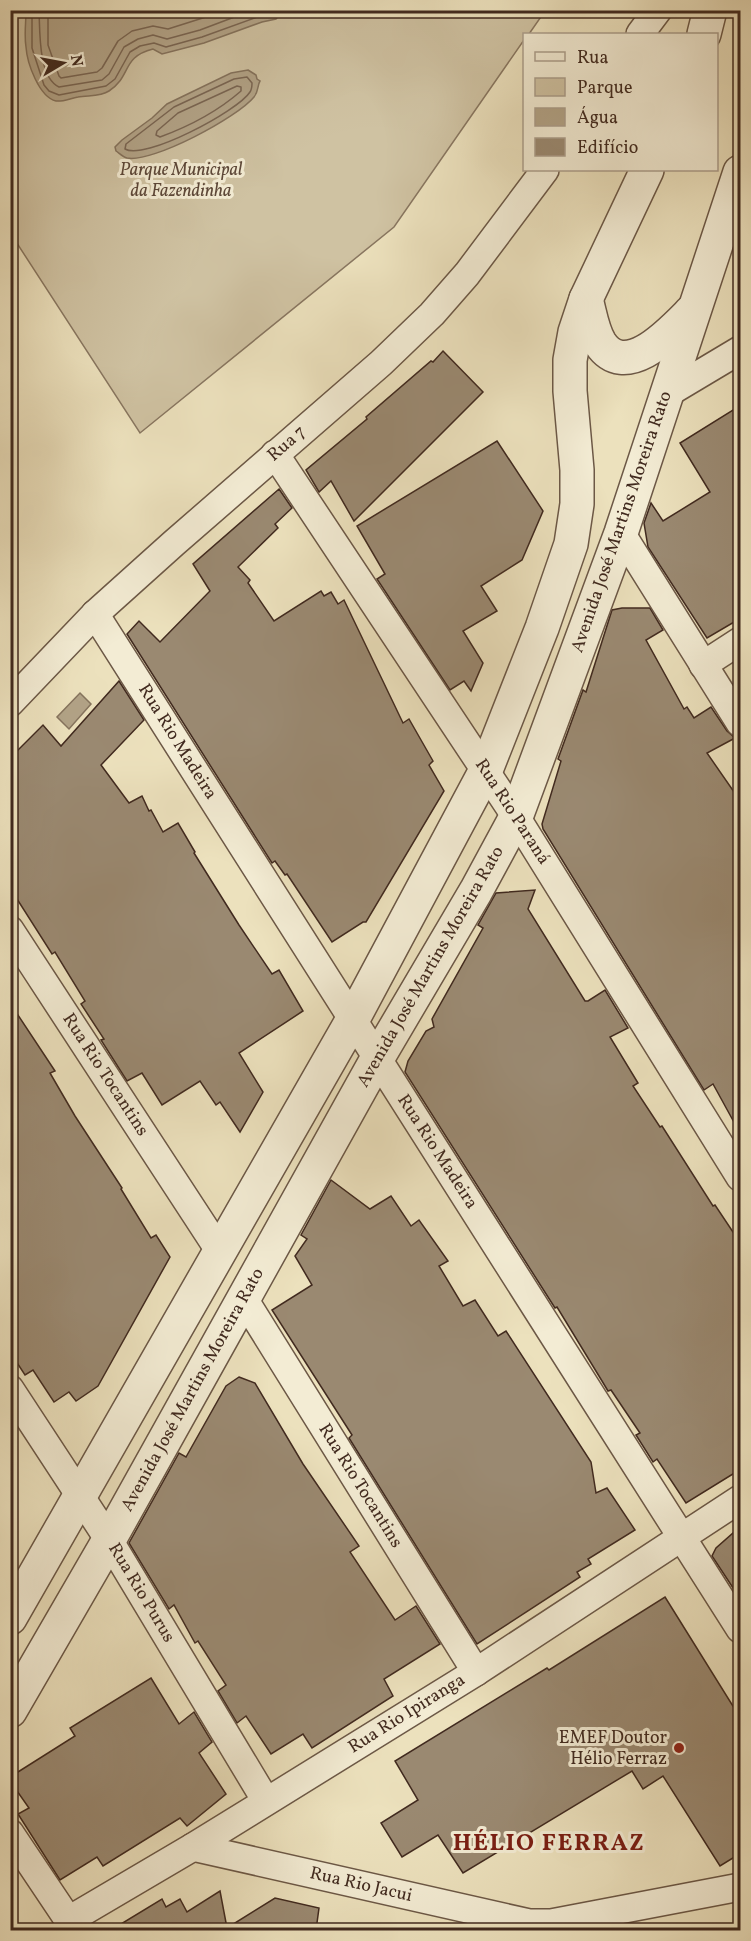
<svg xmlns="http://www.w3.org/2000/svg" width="751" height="1941" font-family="Vollkorn,serif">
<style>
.green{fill:#cfc2a2;stroke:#887660;stroke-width:1.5}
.water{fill:#b2a387;stroke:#85735d;stroke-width:1.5}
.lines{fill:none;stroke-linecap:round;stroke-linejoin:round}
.shore{stroke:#7a6653;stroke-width:1.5}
.building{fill:#9a8971;stroke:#412a1f;stroke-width:1.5}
.minor-casing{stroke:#6c5846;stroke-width:30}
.tertiary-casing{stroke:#6c5846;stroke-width:36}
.minor{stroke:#f3ecd4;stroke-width:27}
.tertiary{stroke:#f3ecd4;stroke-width:33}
.poi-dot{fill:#8f2418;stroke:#f3ecd4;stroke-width:2}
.labels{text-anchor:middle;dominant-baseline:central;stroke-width:6;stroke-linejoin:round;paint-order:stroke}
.park-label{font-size:18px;font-style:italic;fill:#5d4839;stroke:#f3ecd4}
.street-label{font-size:18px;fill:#412a1f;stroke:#f3ecd4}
.poi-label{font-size:18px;fill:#412a1f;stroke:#f3ecd4;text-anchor:end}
.district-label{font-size:24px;font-weight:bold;letter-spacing:1.5px;fill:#7a1f14;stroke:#f3ecd4}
</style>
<rect width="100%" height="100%" fill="#ece1bd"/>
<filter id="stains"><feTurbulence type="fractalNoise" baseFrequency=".00333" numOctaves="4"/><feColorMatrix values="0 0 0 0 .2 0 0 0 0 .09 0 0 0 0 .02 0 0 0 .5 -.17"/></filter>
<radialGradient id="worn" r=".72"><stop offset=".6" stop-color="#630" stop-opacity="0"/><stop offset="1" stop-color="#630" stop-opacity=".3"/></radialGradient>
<!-- green -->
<polygon class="green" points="11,11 545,11 529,34 524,34 524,40 394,227 140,433 11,234"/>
<!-- water -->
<g class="water">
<path d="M 26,11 L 26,10 L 283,11 L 276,19 L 262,22 L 204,43 L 162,54 L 153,49 C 121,57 132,76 109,91 C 100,97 88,95 78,97 C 71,98 63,102 56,101 C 39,97 27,63 26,47 C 24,35 26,23 26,11 Z"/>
<path d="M 248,70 L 256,75 L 257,79 L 260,81 C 257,86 259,91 254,97 C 238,117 153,163 127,158 C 123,157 119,153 116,151 L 115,147 L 122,140 L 152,118 L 167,104 L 231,73 Z"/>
<polygon points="80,693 91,704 69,729 57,717"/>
</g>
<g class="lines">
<!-- shore -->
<g class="shore">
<polyline points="32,10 32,48 44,85 49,91 59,95 106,86 115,79 130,52 140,46 154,43 166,47 202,37 260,16 271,15 275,10"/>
<path d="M 39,10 C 40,31 38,77 59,87 L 102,80 L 109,74 L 124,47 L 138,39 L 153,35 L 167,39 L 200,30 L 253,10"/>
<polyline points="48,10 48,45 59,76 61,78 97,72 102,68 118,41 132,31 153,26 168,29 228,10"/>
<path d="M 247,77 L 252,83 C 252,87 252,89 250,92 C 238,111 144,161 125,149 L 126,144 L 174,107 L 234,79 Z"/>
<path d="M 237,86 L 241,87 L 241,91 C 217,112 190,126 160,137 L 156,135 L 157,131 L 178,113 Z"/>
</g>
</g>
<!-- building -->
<g class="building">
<polygon points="443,351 483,392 354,521 331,481 319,492 306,470 367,419 366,417 431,361 433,362"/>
<polygon points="741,405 741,618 707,638 648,547 644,523 651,503 663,521 710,492 680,443"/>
<polygon points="497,441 543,511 522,560 481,586 497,611 463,631 483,663 471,691 464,681 450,690 377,579 385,574 357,526"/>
<polygon points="279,489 292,508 275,524 278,528 238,567 250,580 248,583 274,621 321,591 324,596 331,592 338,604 344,600 403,723 409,719 433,761 429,765 444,791 366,922 363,922 332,942 287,874 285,875 275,861 272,863 127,634 139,621 160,642 210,591 193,564"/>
<polygon points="622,608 650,608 663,630 646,640 684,709 687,707 694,718 711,707 727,731 735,738 707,753 741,802 741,1135 713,1084 704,1090 543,829 542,824 561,761 558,759 583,690 586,692 612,610"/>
<polygon points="119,681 144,720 101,765 129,803 142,796 149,811 151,810 163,832 178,823 195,852 194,853 239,925 272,974 279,970 303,1011 239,1053 263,1092 240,1132 220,1102 216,1105 200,1081 162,1105 142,1073 127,1081 101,1040 104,1039 81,1004 85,1001 55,952 52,954 10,888 10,758 43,725 61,746"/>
<polygon points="535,890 528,909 585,1001 588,1001 605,990 628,1028 610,1037 638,1083 633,1086 660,1127 662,1126 713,1206 715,1205 741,1244 741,1469 686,1503 657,1459 653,1462 636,1435 640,1433 611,1390 608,1391 602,1381 557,1307 555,1308 405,1072 408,1061 426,1031 434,1027 432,1019 483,928 478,925 496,893"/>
<polygon points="10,1003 55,1071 50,1073 75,1116 122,1188 121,1189 151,1238 156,1235 170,1257 98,1386 76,1401 69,1392 54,1402 33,1370 25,1375 10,1352"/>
<polygon points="331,1180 370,1209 391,1196 411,1226 419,1220 448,1261 439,1266 463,1306 475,1300 498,1336 506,1331 591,1462 596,1493 607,1488 635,1530 588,1559 591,1564 577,1572 580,1577 477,1644 349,1438 352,1435 272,1310 312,1285 295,1256 307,1239 301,1235"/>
<polygon points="239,1377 255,1383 303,1464 359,1546 350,1552 395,1620 416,1606 440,1644 384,1679 393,1696 312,1748 303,1734 271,1754 246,1716 237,1723 218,1691 226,1685 198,1641 195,1643 174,1605 169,1609 129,1543 179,1453 186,1457 226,1386"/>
<polygon points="741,1526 741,1600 712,1556 716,1548"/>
<polygon points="665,1597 741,1719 741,1853 720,1866 663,1776 643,1789 632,1771 463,1873 438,1835 402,1857 381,1823 418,1800 395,1761 547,1668 549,1670"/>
<polygon points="151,1678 179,1724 194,1712 212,1742 199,1753 226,1794 187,1826 180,1818 103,1866 97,1857 60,1880 18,1814 29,1808 10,1781 10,1777 75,1736 70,1728"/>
<polygon points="220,1891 227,1928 275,1898 319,1908 316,1930 111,1930 162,1899 166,1907 180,1899 187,1912"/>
</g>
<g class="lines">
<defs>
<g id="minor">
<polyline points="640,34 658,10"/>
<polyline points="668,393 740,350"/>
<polyline points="275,454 516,817 740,1177"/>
<polyline points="621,533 740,723"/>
<polyline points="95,614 740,1629"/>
<polyline points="703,665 740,641"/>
<polyline points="10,703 95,614 174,543 381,363 432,314 467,274 545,170"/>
<polyline points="10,930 219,1250"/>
<polyline points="244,1299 476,1672"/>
<polyline points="10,1389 109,1540 266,1801"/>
<polyline points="10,1833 75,1930"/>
<polyline points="193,1847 529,1923 551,1923 740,1887"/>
<polyline points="69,1920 193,1847 476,1672 740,1499"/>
</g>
<g id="tertiary">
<polyline points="704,34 710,10"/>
<path d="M 586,299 C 590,313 592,330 600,343 C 626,383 673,330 692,311"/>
<polyline points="10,1618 353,1019 486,770 542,628 571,544 577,504 577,470 570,391 570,360 575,332 586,299 647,170"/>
<polyline points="10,1711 109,1540 377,1059 476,891 516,817 621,533 740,172"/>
</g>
</defs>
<!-- minor casing -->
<use href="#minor" class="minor-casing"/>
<!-- tertiary casing -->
<use href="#tertiary" class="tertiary-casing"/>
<!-- minor -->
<use href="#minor" class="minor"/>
<!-- tertiary -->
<use href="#tertiary" class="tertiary"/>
</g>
<!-- markers -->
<circle class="poi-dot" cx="679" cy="1748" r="6"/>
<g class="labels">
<!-- park labels -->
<g class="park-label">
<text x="181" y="170">Parque Municipal<tspan x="181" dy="21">da Fazendinha</tspan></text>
</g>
<!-- street labels -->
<g class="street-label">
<text transform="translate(287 444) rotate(-41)">Rua 7</text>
<text transform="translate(622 522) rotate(-71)">Avenida José Martins Moreira Rato</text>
<text transform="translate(177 742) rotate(58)">Rua Rio Madeira</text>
<text transform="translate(512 812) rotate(57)">Rua Rio Paraná</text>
<text transform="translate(431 967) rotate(-60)">Avenida José Martins Moreira Rato</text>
<text transform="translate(105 1075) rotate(57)">Rua Rio Tocantins</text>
<text transform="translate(437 1152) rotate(57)">Rua Rio Madeira</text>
<text transform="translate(193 1390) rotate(-61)">Avenida José Martins Moreira Rato</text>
<text transform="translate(360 1486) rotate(58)">Rua Rio Tocantins</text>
<text transform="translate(141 1593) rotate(59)">Rua Rio Purus</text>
<text transform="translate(407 1714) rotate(-32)">Rua Rio Ipiranga</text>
<text transform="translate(361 1885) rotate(13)">Rua Rio Jacui</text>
</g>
<!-- poi labels -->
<g class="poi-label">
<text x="667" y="1738">EMEF Doutor<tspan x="667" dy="21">Hélio Ferraz</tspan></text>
</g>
<!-- district labels -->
<g class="district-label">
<text x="549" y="1844">HÉLIO FERRAZ</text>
</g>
</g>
<!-- margin -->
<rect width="751" height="1941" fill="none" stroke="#ece1bd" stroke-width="36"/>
<rect x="12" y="12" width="727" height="1917" fill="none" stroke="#412a1f" stroke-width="3"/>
<rect x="18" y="18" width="715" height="1905" fill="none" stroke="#412a1f" stroke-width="1.5"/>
<!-- legend -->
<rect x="523" y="33" width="195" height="138" fill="#f3ecd4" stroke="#ac9e8c" stroke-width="1.5"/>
<rect x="535" y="52" width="30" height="9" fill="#f3ecd4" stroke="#ac9e8c" stroke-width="1.5"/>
<text x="577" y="63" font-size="18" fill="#412a1f">Rua</text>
<rect x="535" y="78" width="30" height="18" fill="#cfc2a2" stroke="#ac9e8c" stroke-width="1.5"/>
<text x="577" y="93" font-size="18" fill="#412a1f">Parque</text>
<rect x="535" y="108" width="30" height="18" fill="#b2a387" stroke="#ac9e8c" stroke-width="1.5"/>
<text x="577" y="123" font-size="18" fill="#412a1f">Água</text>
<rect x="535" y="138" width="30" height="18" fill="#9a8971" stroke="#ac9e8c" stroke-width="1.5"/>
<text x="577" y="153" font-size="18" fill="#412a1f">Edifício</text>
<!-- north arrow -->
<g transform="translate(63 63) rotate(80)" stroke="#f3ecd4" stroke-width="4.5" paint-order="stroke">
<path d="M0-4.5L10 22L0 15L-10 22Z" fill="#412a1f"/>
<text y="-9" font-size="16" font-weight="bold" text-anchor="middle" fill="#412a1f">N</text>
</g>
<rect width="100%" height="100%" filter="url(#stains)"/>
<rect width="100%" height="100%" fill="url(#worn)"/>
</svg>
